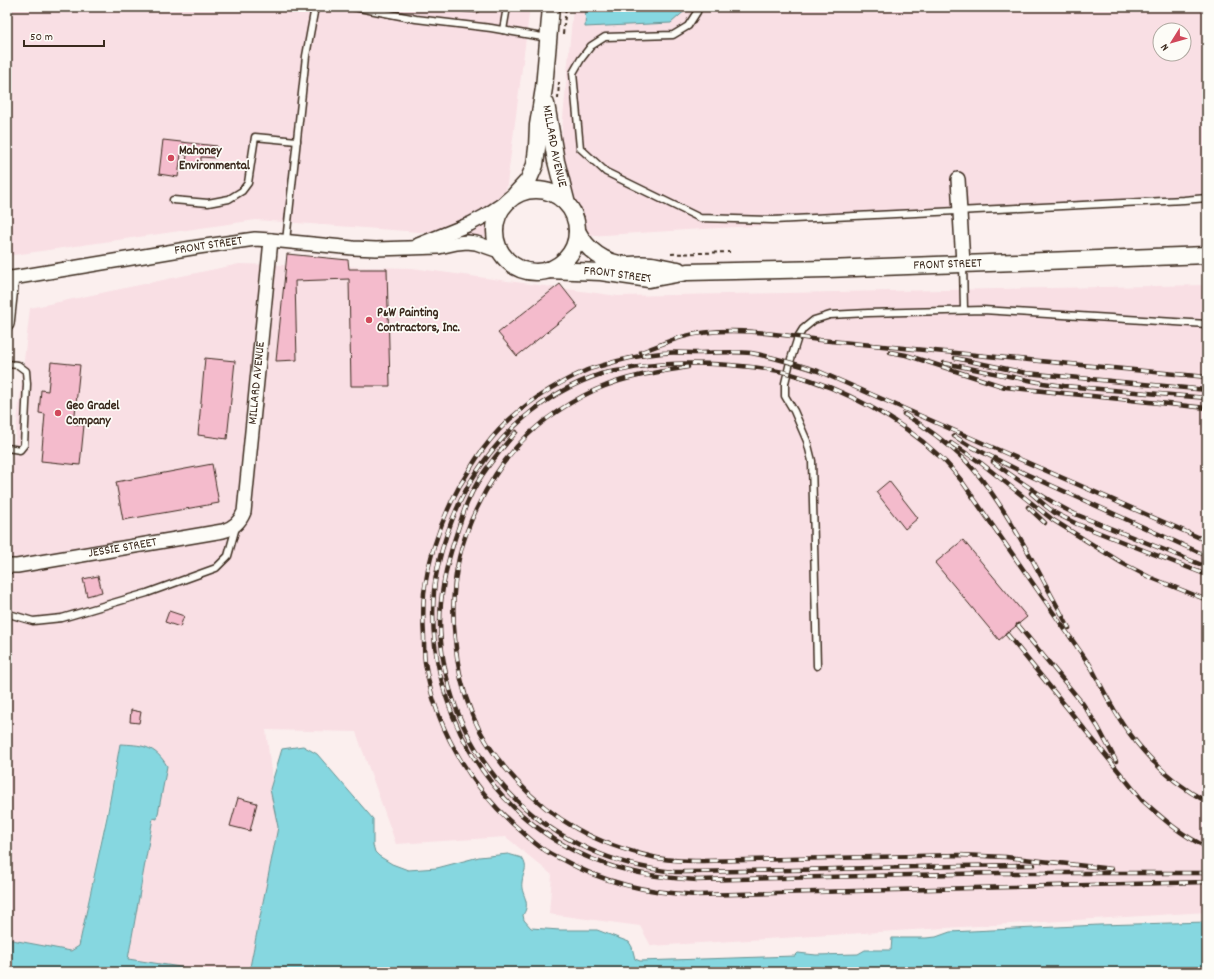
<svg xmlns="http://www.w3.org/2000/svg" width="1214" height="979" font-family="Dekko,sans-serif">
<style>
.built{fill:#f9dfe4;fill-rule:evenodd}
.water{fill:#86d7e0;stroke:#689292}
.building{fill:#f4bbcc;stroke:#3b2a1e}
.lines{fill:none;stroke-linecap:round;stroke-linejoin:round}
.service-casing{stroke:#3b2a1e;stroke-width:9}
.minor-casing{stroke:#3b2a1e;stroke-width:16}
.tertiary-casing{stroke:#3b2a1e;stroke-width:19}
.path{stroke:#3b2a1e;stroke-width:2;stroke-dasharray:4 3;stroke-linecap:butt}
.service{stroke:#fdfcf7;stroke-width:6}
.minor{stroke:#fdfcf7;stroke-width:13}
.tertiary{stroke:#fdfcf7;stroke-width:16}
.rail-casing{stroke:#3b2a1e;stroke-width:4.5}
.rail{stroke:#fdfcf7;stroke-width:3;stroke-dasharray:9;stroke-linecap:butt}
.poi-dot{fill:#d1495b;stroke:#fdfcf7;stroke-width:1.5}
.labels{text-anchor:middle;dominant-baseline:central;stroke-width:3.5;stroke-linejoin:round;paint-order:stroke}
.street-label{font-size:13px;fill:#3b2a1e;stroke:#fdfcf7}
.poi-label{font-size:13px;font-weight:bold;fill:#3b2a1e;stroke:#fdfcf7;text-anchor:start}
</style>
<rect width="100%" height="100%" fill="#fbefee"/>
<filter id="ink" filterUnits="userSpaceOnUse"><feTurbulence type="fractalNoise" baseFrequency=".025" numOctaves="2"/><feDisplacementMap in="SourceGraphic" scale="8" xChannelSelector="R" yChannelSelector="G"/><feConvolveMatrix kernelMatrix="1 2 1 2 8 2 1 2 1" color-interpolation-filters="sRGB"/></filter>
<g filter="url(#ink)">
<!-- built -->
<g class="built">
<polygon points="7,7 530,7 500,238 256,220 7,256"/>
<path d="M 573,7 L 1207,7 L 1207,198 L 572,237 L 557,185 ZM 1160,30 L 1184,30 L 1184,54 L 1160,54 Z"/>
<polygon points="239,264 412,268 618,296 1207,285 1207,912 651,946 640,926 549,914 552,875 506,837 396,844 356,732 266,730 278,827 249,972 213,972 128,959 153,818 157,819 120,744 79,946 72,951 7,939 7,510 30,308"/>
</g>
<!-- water -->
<g class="water">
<polygon points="586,7 688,7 688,8 671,23 585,27"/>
<path d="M 120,744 C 141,745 155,745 167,766 L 157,819 L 153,818 L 128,959 L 213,972 L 7,972 L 7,939 L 71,951 L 79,946 L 107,817 Z"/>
<path d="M 303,746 L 317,754 L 373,819 L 373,845 L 375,852 L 379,856 L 392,864 L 408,870 L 437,868 L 479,857 L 508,854 L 522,858 C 529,869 523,871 522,882 C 520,895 532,901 523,915 L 524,920 L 531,928 L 560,930 L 597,930 L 629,942 L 632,947 L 635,959 L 640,961 L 795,956 L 798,953 L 816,955 L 858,954 L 865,950 L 891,950 L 892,938 L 926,938 L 936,937 L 950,932 L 1099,925 L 1207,922 L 1207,972 L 249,972 L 278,827 L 270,789 L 282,749 Z"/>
</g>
<!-- building -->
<g class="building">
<polygon points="457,7 478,7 478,13 456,11"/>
<polygon points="163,140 217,146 216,158 201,157 201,164 186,162 187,155 181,154 178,177 159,174"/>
<polygon points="287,254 348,260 349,269 387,269 390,386 351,386 349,279 295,281 297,360 276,361"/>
<polygon points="560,284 578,307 517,356 498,333"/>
<polygon points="205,358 235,361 227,439 198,435"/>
<polygon points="51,362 80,365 74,424 84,425 80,465 41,461 45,414 39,413 41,390 48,391"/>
<polygon points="212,464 219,503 123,520 116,482"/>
<polygon points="889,481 918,518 905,529 876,492"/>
<polygon points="963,540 1027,617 999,640 935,563"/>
<polygon points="98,576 102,592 87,596 83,579"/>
<polygon points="169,611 184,616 180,627 165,622"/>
<polygon points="131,710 141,712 139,723 130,722"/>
<polygon points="238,798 257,803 250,831 230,826"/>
</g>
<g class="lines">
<defs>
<g id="service">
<polyline points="354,7 416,19 491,28 548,38"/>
<polyline points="698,7 697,12 688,26 673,35 605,37 591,46 581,59 573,73 580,148 606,172 700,218 773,220 1184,200 1207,198"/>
<polyline points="503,30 507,7"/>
<polyline points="173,200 208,203 229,199 242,191 248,183 255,137 297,141"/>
<polyline points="286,241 306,56 315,7"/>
<polyline points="963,264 964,310"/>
<polyline points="7,364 18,365 26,371 27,384 24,445 20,450 7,448"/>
<polyline points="7,612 9,614 33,621 62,618 147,593 216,568 228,556 236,527"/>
<polyline points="817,666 812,461 807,441 794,411 785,396 785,383 790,362 798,337 803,329 814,320 830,315 868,313 983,310 1207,324"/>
</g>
<g id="minor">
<polyline points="958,179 963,263"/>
<polyline points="418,245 470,224 485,216 506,202"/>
<path id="s1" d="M 7,277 L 12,278 L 198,247 L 255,239 L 271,240 L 353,248 L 376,249 L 439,247 L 457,243 L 467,242 L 476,243 L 499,251"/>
<polyline points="7,324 12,278"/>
<path id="s2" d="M 7,566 L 17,566 L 223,531 C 234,528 240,522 244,512 L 271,240"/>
</g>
<g id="tertiary">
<path id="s3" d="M 546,104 L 556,161 L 567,204"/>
<circle cx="536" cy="231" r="41"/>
<polyline points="516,194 528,181 535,165 537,148 538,125 544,88 551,7"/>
<path d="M 577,231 C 587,250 604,263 626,265 C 634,265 642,264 651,265 C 660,266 669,269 678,270"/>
<path id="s4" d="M 547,270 L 601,272 L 649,279 L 687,272 L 827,269 L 1207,255"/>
</g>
</defs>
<!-- service casing -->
<use href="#service" class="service-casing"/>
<!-- minor casing -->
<use href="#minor" class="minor-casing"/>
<!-- tertiary casing -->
<use href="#tertiary" class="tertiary-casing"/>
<!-- path -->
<g class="path">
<polyline points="563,34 566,7"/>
<polyline points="558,99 559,82"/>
<polyline points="580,207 585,220"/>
<polyline points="671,254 730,252"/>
</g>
<!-- service -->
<use href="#service" class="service"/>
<!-- minor -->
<use href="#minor" class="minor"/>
<!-- tertiary -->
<use href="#tertiary" class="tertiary"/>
<defs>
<g id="rail">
<path d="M 641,352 C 655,347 668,341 682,337 C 727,325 775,334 820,340 L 1207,377"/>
<polyline points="890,352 906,355 1005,387 1207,408"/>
<polyline points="955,358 1026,373 1207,390"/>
<polyline points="944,363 1043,383 1064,386 1207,398"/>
<path d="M 688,367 C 660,372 632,375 605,386 C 591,391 570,403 558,411 C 522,434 495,470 477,508 C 457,548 450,594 455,639 C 457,664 462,690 472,714 C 491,760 534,805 577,829 C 600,842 627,851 653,857 C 669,861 686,861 703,861 L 959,855 L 1006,857 L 1112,869"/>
<path d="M 904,414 C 926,427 947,443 965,460 C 990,486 1009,519 1027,550 C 1041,576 1055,602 1069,628"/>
<path d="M 516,432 C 498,453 479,475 468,501 C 464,509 462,518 459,526 C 446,564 437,602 441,642 C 453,767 550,860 675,872 C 794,871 914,866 1034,865"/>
<polyline points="954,436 970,446 1024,473 1207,556"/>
<polyline points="951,443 981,463 1053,520 1122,563 1149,577 1207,600"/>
<path d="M 993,462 C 1019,481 1046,500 1075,514 L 1207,567"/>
<polyline points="1031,493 1047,507 1055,513 1077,524 1207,575"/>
<polyline points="1028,507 1045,523"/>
<path d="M 1207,541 L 818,371 C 796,364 774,357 751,353 C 733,351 714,353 697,353 C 685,353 673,352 662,353 C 642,355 623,359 604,365 C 598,367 591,368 585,371 C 547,388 509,414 484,448 C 475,459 468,473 460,485 C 442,518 429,555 424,593 C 423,607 423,622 424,637 C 424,645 424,654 425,662 C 434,724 467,782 513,824 C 523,832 532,842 543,849 C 550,854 557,857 565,861 C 606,884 651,893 697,895 L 1207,882"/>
<polyline points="1018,625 1083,704 1098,727 1116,761"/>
<path d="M 1007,634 L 1142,800 C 1162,818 1182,836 1207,847"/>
<path d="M 1089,663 C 1102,687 1113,712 1130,734 C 1150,761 1177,786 1207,802"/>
<path d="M 1091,667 L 961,480 C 954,472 947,462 938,455 C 900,419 842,388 791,374 C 771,368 750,367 730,365 C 694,363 658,362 623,370 C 615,371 608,372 601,374 C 544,393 499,433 469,484 C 452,515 437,556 434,591 C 425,704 486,815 592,859 C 626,873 660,878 697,880 L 999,873 L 1207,873"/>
</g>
</defs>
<!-- rail casing -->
<use href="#rail" class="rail-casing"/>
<!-- rail -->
<use href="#rail" class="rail"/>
</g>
</g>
<!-- markers -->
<g class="poi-dot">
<circle cx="171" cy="158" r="4"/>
<circle cx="369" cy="320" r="4"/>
<circle cx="58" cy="413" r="4"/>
</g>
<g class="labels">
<!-- street labels -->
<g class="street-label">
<text stroke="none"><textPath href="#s3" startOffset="43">MILLARD AVENUE</textPath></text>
<text stroke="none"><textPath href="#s1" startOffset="204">FRONT STREET</textPath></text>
<text stroke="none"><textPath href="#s4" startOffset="402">FRONT STREET</textPath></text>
<text stroke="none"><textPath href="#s4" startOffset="71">FRONT STREET</textPath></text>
<text stroke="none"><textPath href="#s2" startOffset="378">MILLARD AVENUE</textPath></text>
<text stroke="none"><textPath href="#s2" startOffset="117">JESSIE STREET</textPath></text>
</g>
<!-- poi labels -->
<g class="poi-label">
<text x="179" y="151">Mahoney<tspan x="179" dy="15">Environmental</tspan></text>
<text x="377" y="313">P&amp;W Painting<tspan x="377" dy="15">Contractors, Inc.</tspan></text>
<text x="66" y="406">Geo Gradel<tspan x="66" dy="15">Company</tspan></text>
</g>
</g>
<!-- margin -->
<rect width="1214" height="979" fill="none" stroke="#fdfcf7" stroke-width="24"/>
<rect x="12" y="12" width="1190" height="955" fill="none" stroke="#3b2a1e" stroke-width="1.5" filter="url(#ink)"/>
<!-- north arrow -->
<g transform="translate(1172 42) rotate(233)"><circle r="19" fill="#fdfcf7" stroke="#afa8a0"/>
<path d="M0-3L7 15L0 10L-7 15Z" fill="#d1495b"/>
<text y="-6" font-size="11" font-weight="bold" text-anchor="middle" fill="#3b2a1e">N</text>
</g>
<!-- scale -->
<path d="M24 40v6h80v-6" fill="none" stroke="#3b2a1e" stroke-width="2"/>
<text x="30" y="40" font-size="12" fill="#3b2a1e" stroke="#fdfcf7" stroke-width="3" paint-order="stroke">50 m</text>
</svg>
